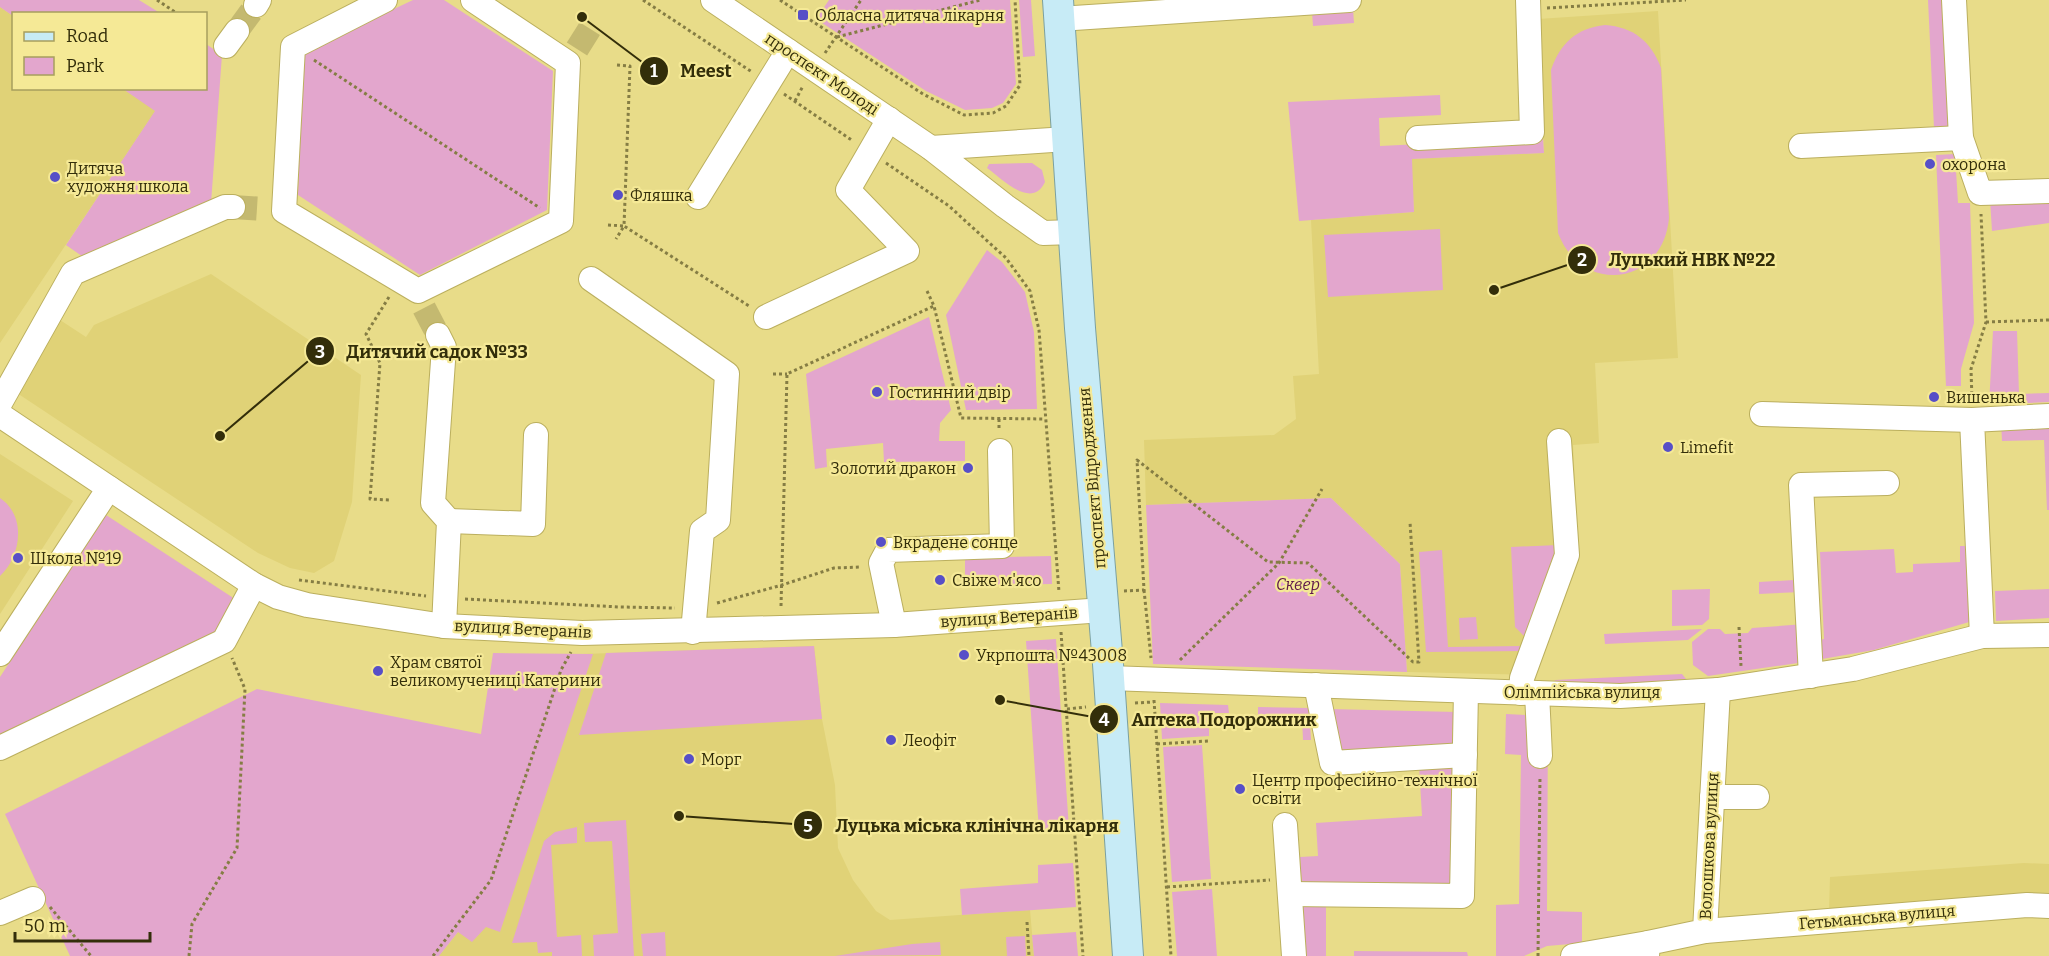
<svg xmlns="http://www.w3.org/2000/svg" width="2049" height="956" font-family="Bitter,serif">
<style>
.built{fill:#e0d277}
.green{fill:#e3a6cd}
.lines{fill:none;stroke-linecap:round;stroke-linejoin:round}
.minor-tunnel{stroke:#c4b970;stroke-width:24;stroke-dasharray:24 12;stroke-linecap:butt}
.minor-casing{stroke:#bbaf5e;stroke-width:26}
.major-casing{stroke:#7ba0a0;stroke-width:32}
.path{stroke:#857d44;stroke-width:3;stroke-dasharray:3 3;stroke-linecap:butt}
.minor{stroke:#fff;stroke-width:24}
.major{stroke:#c7ebf6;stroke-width:30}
.poi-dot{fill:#574fc7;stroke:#f5e996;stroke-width:2}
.labels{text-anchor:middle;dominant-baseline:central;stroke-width:4.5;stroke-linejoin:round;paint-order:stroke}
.poi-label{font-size:16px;fill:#332e0a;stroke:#f5e996;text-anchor:start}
.street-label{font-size:16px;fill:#332e0a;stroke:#f5e996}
.park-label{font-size:16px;font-style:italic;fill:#5e174b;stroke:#f5e996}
.leader{fill:none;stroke:#332e0a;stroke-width:2}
.callout-dot{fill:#332e0a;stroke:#f5e996;stroke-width:2}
.mark-label{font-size:18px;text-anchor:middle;font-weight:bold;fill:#fff}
.callout-label{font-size:18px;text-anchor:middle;font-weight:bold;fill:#332e0a;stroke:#f5e996;stroke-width:4.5;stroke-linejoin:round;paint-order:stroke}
</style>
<rect width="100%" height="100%" fill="#e8dc89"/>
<!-- built -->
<g class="built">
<polygon points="0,7 13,16 14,88 123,89 156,110 0,343"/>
<polygon points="1658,11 1678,358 1595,363 1599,443 1573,445 1579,560 1536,675 1407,672 1400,564 1331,498 1146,505 1144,440 1274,435 1296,419 1293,376 1319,374 1311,220 1414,212 1411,159 1544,153 1538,19"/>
<polygon points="211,274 361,375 352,502 334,561 314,573 290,568 258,553 17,393 60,320 86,337 94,325"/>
<polygon points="0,454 73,501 0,614"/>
<polygon points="814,646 822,719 835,785 838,848 853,880 876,911 890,920 1030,910 1034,956 439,956 458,932 583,654"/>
<polygon points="2024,863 2049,864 2049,895 1829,912 1830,877"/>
</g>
<!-- green -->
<g class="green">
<polygon points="0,0 139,0 160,13 14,14 13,16 0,7"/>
<polygon points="413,0 444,0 553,71 547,210 420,275 298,195 303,52"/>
<polygon points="829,0 1010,0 1016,84 1003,103 992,108 965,110 953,104 926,91 816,19"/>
<polygon points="1019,0 1031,0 1035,56 1023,57"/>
<polygon points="1928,0 1942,0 1950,127 1934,128"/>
<polygon points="1353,9 1354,23 1313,26 1312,12"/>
<path d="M 1605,25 C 1633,27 1651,41 1661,68 L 1669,218 C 1663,286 1582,296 1558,233 L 1551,70 C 1560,43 1577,28 1605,25 Z"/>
<polygon points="206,44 222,55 211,203 89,261 66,245 155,111 123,89 206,88"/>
<polygon points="1440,95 1441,115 1379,118 1380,146 1543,138 1544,153 1412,159 1414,212 1299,221 1288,102"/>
<polygon points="1955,154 1958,203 1970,203 1974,323 1961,369 1961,386 1946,386 1936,155"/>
<path d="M 1032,163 L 1042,170 L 1045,182 C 1032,210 1002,179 987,168 L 989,164 Z"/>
<polygon points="2049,198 2049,223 1992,231 1990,199"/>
<polygon points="1440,229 1443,290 1328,297 1324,235"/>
<polygon points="987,250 1002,262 1025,292 1034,332 1037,409 966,410 946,315"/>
<polygon points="929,317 951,410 940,423 939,441 965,441 965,461 884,462 883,443 826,449 827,467 815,469 806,374"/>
<polygon points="1993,331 2017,331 2019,394 2049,393 2049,402 1989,405"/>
<polygon points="2049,420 2049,510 2047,510 2044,440 2002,441 2001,422"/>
<path d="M 0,498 C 27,516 21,557 0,576 Z"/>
<polygon points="1331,498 1400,564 1407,672 1153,664 1146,505"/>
<polygon points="106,515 238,601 219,636 0,741 0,677"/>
<polygon points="1558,545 1527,639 1515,627 1511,547"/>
<polygon points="1960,546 1974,546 1976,620 1874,650 1822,659 1816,641 1824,639 1820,552 1894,549 1896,573 1913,572 1913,564 1960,562"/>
<polygon points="1792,548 1795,548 1801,592 1759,594 1759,582 1794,580"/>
<polygon points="1442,550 1448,647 1521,646 1524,651 1426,652 1419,552"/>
<polygon points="1051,556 1052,584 991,585 991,576 965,576 965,558"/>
<polygon points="1710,589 1709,619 1702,625 1672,626 1672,590"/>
<polygon points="2049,589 2049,618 1996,621 1995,591"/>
<polygon points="1476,617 1478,639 1460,640 1459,618"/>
<polygon points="1805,624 1804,653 1798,663 1708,676 1693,665 1692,642 1708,629 1720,629 1725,634 1748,633 1752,628"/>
<polygon points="1702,629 1688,640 1605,644 1604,634"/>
<polygon points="1056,639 1069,829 1039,831 1026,641"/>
<polygon points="814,646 822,719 579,735 606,653"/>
<polygon points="493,653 593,654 500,932 486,927 472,942 458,932 439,956 70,956 5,814 257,689 481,734"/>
<polygon points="1682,674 1686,679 1648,683 1553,684 1555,680"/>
<polygon points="1160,703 1228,705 1229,713 1209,713 1209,736 1162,739"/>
<polygon points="1258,707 1309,708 1311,740 1303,740 1302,717 1258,716"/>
<polygon points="1329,709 1457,712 1457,717 1453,719 1452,749 1339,754"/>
<polygon points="1506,714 1548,716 1547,911 1582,912 1582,943 1547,946 1524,956 1496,956 1496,905 1519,904 1521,755 1505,754"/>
<polygon points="1202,745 1211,879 1172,882 1163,747"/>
<polygon points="1452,763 1450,888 1302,886 1300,857 1318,856 1316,823 1422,816 1419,765"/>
<polygon points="626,820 634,956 594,956 593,935 618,933 612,841 585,842 584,823"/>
<polygon points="577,827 577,843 551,845 557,937 581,935 582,956 552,956 552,952 538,953 537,942 512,943 544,841 555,832"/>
<polygon points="1073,863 1076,907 962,915 960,889 1038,883 1038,865"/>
<polygon points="1212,889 1217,956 1177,956 1172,892"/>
<polygon points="1300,902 1326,902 1326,956 1304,956"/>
<polygon points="665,932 666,956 643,956 641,934"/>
<polygon points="1076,932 1078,956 1034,956 1032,935"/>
<polygon points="1025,936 1026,956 1007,956 1006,937"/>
<polygon points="940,942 941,955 835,956 912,944"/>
<polygon points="1354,951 1467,952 1468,956 1354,956"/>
</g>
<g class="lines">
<!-- minor-tunnel -->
<g class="minor-tunnel">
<polyline points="237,31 256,5"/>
<polyline points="577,49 594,22"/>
<polyline points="233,207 264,209"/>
<polyline points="424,308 438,335"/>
</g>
<defs>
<g id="minor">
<polyline points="385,0 293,47 284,211 418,291 561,221 568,63 473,0"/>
<polyline points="713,0 931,148 1005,206 1043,233 1074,232"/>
<polyline points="1954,0 1961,138 1980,193 2049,191"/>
<polyline points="256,5 259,0"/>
<polyline points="1059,19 1349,0"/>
<polyline points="226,46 237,31"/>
<polyline points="1418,138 1532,132 1528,0"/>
<polyline points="1801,146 1961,138"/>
<polyline points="931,148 1067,139"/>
<polyline points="698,197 788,51"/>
<polyline points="591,279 727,374 718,520 702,531 693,632"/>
<polyline points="766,317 907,251 848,190 889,119"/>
<polyline points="438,335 444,347 433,503 449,521 444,626"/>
<polyline points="0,403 73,273 225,207 233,207"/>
<polyline points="1762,414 1972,420"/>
<polyline points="0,415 254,585 278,597 307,605 444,626 582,633 894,625 1103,610"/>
<polyline points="449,521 533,524 536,435"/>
<polyline points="894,625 881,563 888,550 1002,546 1000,451"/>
<polyline points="1982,636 1972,420 2049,416"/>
<polyline points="0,654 109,488"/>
<polyline points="1811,676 1801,485 1887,483"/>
<polyline points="1109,678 1620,696 1718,690 1853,669 1982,636 2049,635"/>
<polyline points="1316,685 1332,763 1465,755"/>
<polyline points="1521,693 1522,678 1567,555 1559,441"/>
<polyline points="1537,693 1540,756"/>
<polyline points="0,748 224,641 254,585"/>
<polyline points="1712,797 1757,797"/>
<polyline points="1285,825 1294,956"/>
<polyline points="1290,894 1462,896 1466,691"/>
<polyline points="0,913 33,899"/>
<polyline points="1705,931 2027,905 2049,906"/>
<polyline points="1573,956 1648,943"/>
<polyline points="1647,956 1648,943 1705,931 1718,690"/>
</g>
<polyline id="major" points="1058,0 1080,328 1108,664 1128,956"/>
</defs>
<!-- minor casing -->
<use href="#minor" class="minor-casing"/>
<!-- major casing -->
<use href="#major" class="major-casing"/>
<!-- path -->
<g class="path">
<polyline points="157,0 178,14"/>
<polyline points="643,0 752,72"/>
<polyline points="780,0 923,94 964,115 993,113 1006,106 1020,85 1015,0"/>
<polyline points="1547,8 1686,0"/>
<polyline points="837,37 980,0"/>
<polyline points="825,53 861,0"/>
<polyline points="314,60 540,208"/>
<polyline points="617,65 630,66 624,226 749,306"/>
<polyline points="784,94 853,141"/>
<polyline points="795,101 803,86"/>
<polyline points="886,163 949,206 1006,258 1030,291 1039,330 1059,592"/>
<polyline points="608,225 624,226 616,239"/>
<polyline points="927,291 934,306 961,418 1044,419"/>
<polyline points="389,297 366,334 380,363 370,499 390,500"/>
<polyline points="1986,322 2049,320"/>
<polyline points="773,374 787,374"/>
<polyline points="1972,400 1971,369 1986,322 1981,214"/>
<polyline points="999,419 999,431"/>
<polyline points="299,580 426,596"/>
<polyline points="1144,590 1151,658"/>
<polyline points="1124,591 1144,590 1137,460 1268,562 1308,563 1413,662 1419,662 1410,522"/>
<polyline points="465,599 620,607 675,608"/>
<polyline points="717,603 782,585 834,568 861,567"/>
<polyline points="781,606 787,374 934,306"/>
<polyline points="1739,627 1741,666"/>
<polyline points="1061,632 1083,956"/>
<polyline points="1180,660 1279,563 1322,489"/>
<polyline points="1154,700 1171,956"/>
<polyline points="1135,703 1154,702"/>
<polyline points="1067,709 1086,707"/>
<polyline points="1157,744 1208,741"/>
<polyline points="1167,887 1270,880"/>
<polyline points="50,907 91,956"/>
<polyline points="1027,922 1029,956"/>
<polyline points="189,956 192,924 237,848 245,689 232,658"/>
<polyline points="433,956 491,880 561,670 571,652"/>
<polyline points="1538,956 1540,776"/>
</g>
<!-- minor -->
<use href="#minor" class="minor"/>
<!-- major -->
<use href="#major" class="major"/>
</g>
<!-- markers -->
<g class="poi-dot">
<rect x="797" y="9" width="12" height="12" rx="3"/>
<circle cx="1930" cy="164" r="6"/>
<circle cx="55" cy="177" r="6"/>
<circle cx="618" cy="195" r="6"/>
<circle cx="877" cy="392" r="6"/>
<circle cx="1934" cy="397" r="6"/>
<circle cx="1668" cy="447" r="6"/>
<circle cx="968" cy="468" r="6"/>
<circle cx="881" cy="542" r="6"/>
<circle cx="18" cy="558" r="6"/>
<circle cx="940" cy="580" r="6"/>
<circle cx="964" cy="655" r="6"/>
<circle cx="378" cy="671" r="6"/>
<circle cx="891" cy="740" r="6"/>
<circle cx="689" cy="759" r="6"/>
<circle cx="1240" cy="789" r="6"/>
</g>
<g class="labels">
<!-- poi labels -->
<g class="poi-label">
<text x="815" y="15">Обласна дитяча лікарня</text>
<text x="1942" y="164">охорона</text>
<text x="67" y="168">Дитяча<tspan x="67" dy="18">художня школа</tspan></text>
<text x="630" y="195">Фляшка</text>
<text x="889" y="392">Гостинний двір</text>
<text x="1946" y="397">Вишенька</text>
<text x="1680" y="447">Limefit</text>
<text x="956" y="468" text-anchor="end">Золотий дракон</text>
<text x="893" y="542">Вкрадене сонце</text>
<text x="30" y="558">Школа №19</text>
<text x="952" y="580">Свіже м'ясо</text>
<text x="976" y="655">Укрпошта №43008</text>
<text x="390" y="662">Храм святої<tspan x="390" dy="18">великомучениці Катерини</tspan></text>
<text x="903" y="740">Леофіт</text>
<text x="701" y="759">Морг</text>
<text x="1252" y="780">Центр професійно-технічної<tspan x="1252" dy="18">освіти</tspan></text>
</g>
<!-- street labels -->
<g class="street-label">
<text transform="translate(822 74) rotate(34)">проспект Молоді</text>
<text transform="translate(1092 478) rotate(-95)">проспект Відродження</text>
<text transform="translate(1009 617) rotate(-4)">вулиця Ветеранів</text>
<text transform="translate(523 629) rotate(3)">вулиця Ветеранів</text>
<text x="1582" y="692">Олімпійська вулиця</text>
<text transform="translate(1709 846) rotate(-87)">Волошкова вулиця</text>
<text transform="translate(1877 917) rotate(-5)">Гетьманська вулиця</text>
</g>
<!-- park labels -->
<g class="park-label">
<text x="1298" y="584">Сквер</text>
</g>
</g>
<!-- callouts -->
<path class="leader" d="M582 17L654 71M1494 290L1582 260M220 436L320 351M1000 700L1104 719M679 816L808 825"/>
<g class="callout-dot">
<circle cx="582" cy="17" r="6"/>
<circle cx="1494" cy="290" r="6"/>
<circle cx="220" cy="436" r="6"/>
<circle cx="1000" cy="700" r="6"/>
<circle cx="679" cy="816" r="6"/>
<circle cx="654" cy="71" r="15"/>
<circle cx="1582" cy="260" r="15"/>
<circle cx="320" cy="351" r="15"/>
<circle cx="1104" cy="719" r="15"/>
<circle cx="808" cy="825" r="15"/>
</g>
<g class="mark-label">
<text x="654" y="77">1</text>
<text x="1582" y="266">2</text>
<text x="320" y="358">3</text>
<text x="1104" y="726">4</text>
<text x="808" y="832">5</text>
</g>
<g class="callout-label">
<text x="706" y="77">Meest</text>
<text x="1692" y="266">Луцький НВК №22</text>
<text x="437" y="358">Дитячий садок №33</text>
<text x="1224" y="726">Аптека Подорожник</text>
<text x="977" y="832">Луцька міська клінічна лікарня</text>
</g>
<!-- legend -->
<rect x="12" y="12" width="195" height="78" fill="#f5e996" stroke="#a79e5e" stroke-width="1.5"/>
<rect x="24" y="32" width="30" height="9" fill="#c7ebf6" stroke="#a79e5e" stroke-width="1.5"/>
<text x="66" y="42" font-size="18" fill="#332e0a">Road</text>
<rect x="24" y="57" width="30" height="18" fill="#e3a6cd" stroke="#a79e5e" stroke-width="1.5"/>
<text x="66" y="72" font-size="18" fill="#332e0a">Park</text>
<!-- scale -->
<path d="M15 932v9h135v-9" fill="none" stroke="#332e0a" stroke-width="3"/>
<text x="24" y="932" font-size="18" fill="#332e0a" stroke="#f5e996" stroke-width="4.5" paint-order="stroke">50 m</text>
</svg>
